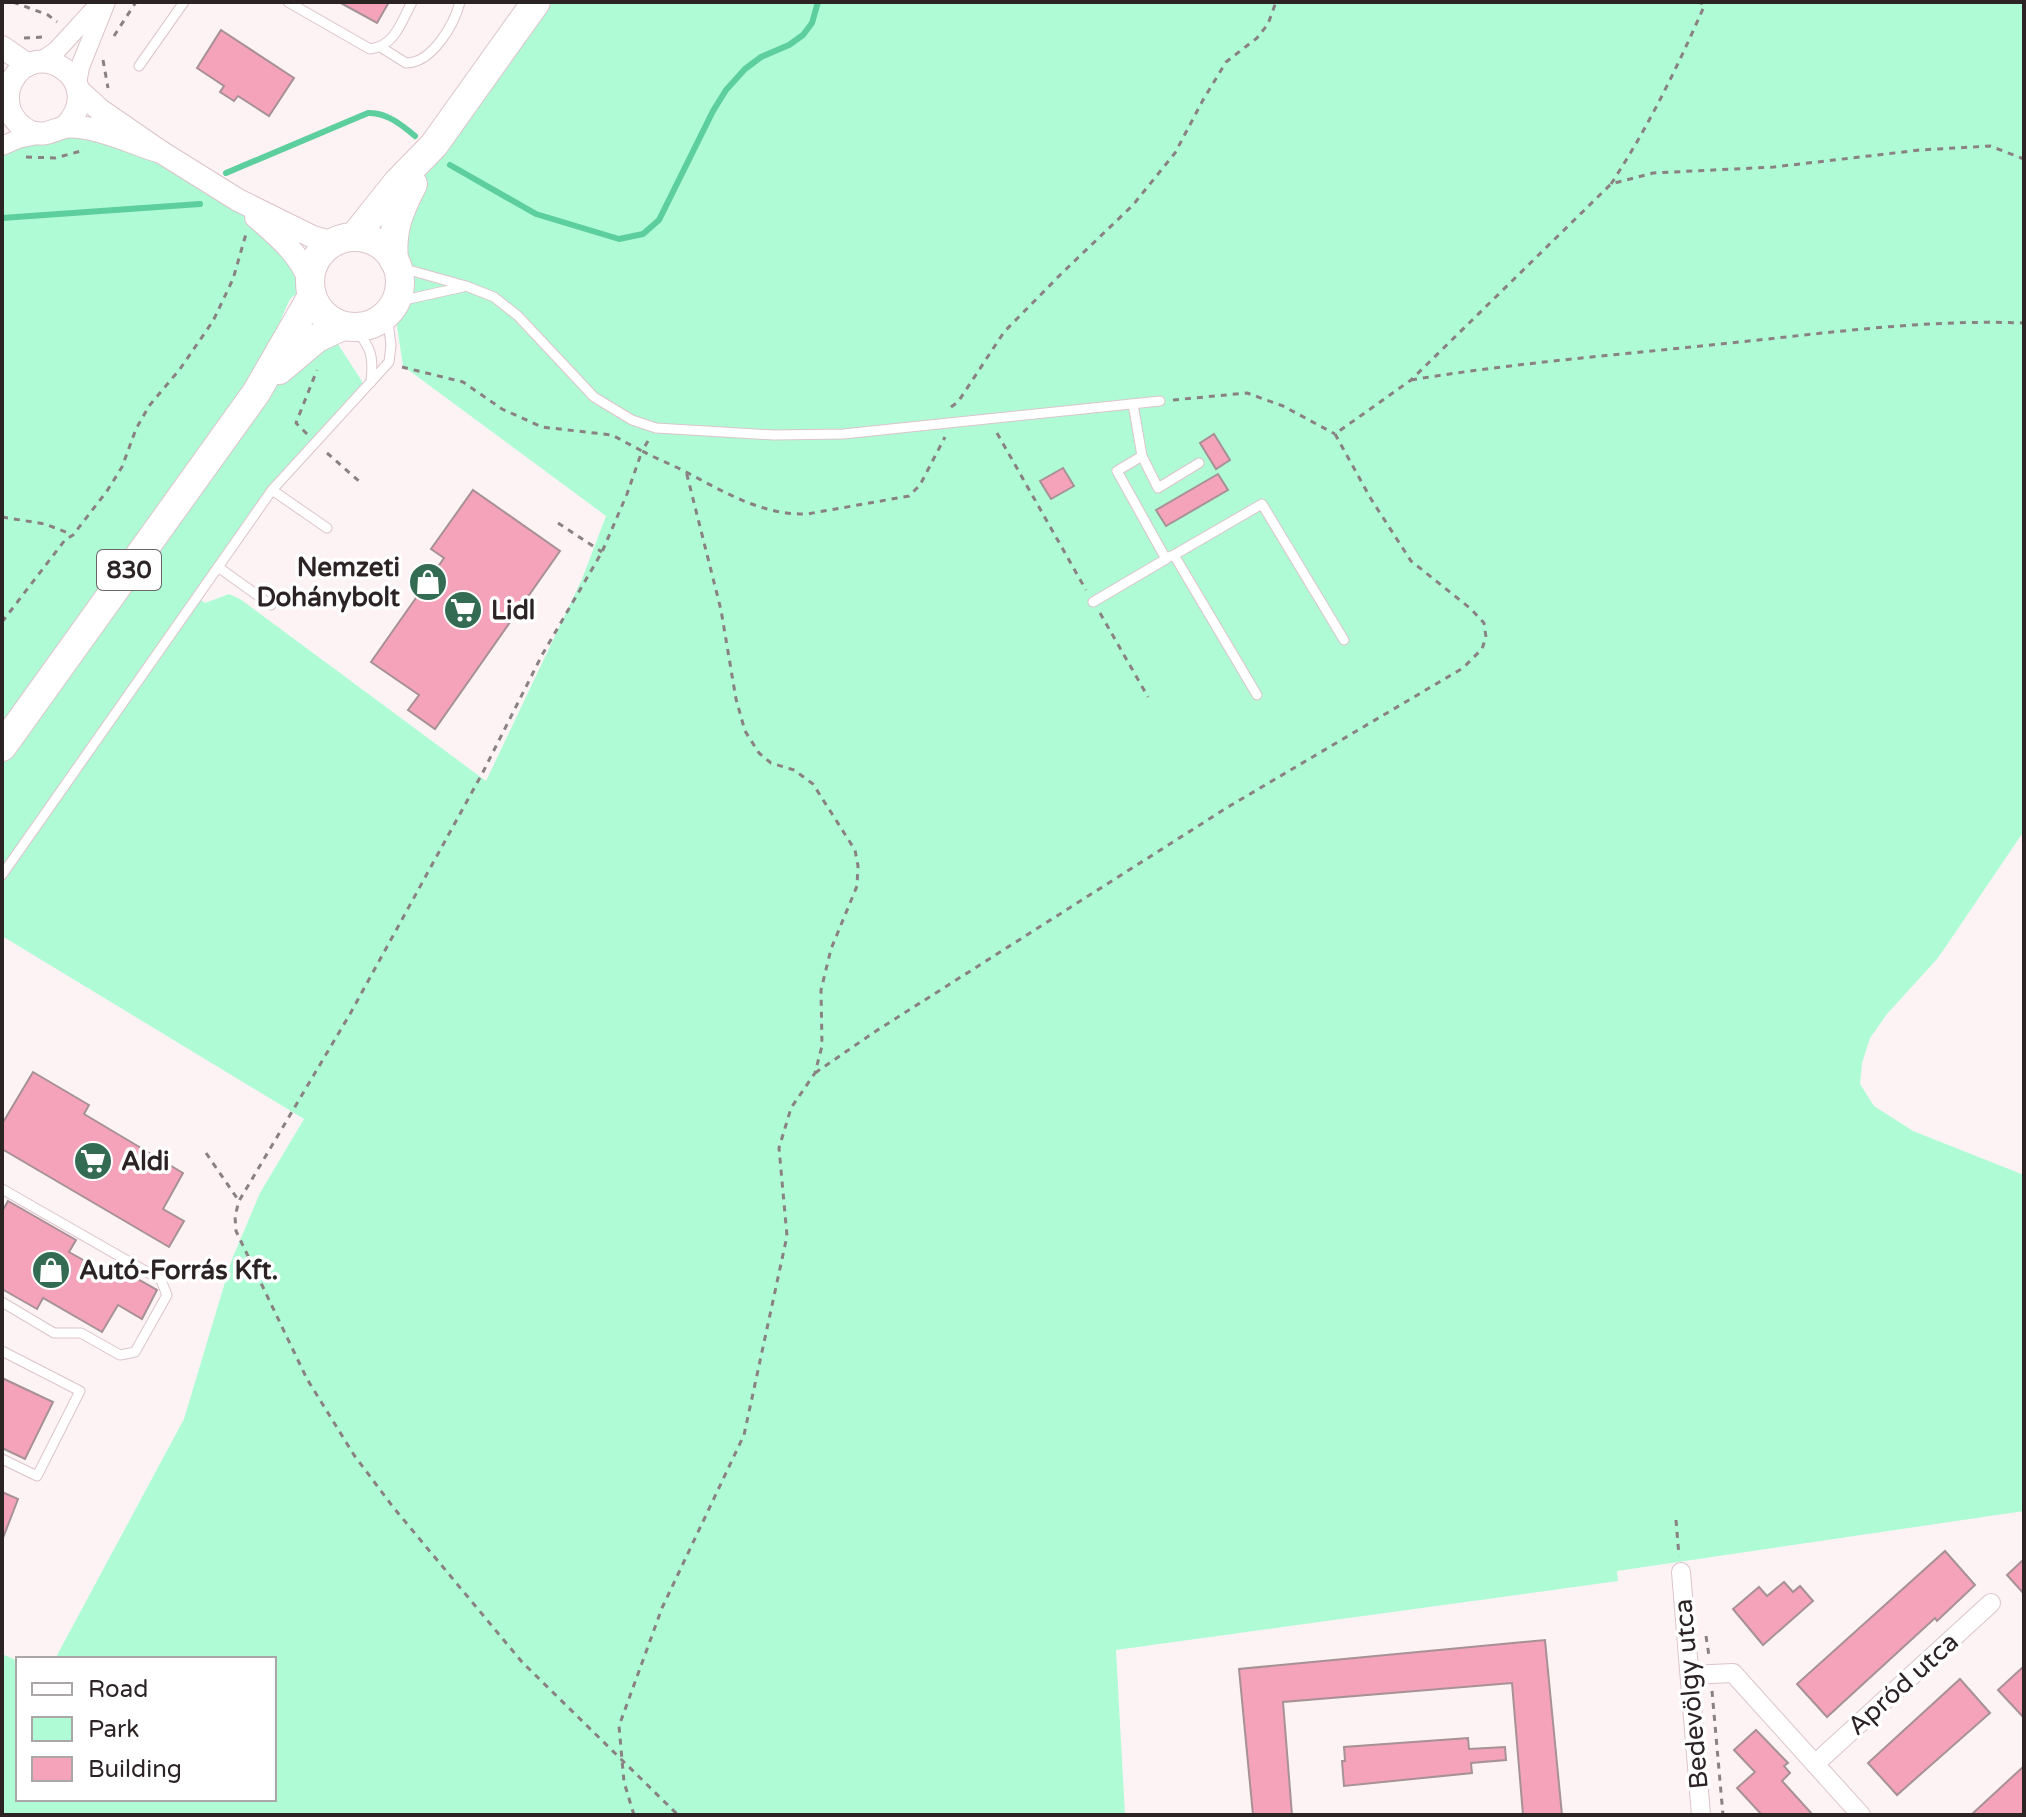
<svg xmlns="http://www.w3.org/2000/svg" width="2026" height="1817" font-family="'Varela Round',sans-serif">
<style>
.green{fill:#affbd6}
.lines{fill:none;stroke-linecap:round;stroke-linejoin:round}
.stream{stroke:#5dce9e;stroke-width:6}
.building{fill:#f4a3ba;stroke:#a79197;stroke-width:2}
.service-casing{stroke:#dcc4ca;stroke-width:11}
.minor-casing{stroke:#dcc4ca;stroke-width:20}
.tertiary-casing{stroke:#dcc4ca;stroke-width:24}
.primary-casing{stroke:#dcc4ca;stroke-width:30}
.path{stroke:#8a8183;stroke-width:3;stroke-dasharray:6 6;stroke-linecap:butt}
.service{stroke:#fff;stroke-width:9}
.minor{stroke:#fff;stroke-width:18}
.tertiary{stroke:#fff;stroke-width:22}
.primary{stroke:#fff;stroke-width:28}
.labels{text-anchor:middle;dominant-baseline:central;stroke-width:7;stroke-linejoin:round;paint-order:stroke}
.shield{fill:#fff;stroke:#6b6566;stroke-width:2}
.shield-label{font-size:24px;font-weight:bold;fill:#2c2325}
.poi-label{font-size:26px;font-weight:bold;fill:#2c2325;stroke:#fff;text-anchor:start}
.street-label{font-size:26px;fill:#2c2325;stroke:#fff}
</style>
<rect width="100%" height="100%" fill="#fdf3f5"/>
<!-- green -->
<polygon class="green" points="541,2 2024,2 2024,831 1938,958 1887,1014 1870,1038 1862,1063 1860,1084 1874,1106 1913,1131 2024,1175 2024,1511 1617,1571 1618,1581 1116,1650 1125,1815 2,1815 2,1654 18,1661 18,1799 274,1799 274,1659 55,1659 184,1419 232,1259 260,1193 304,1119 2,936 2,149 29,138 111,136 239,203 310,283 290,299 278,326 283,332 334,338 363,383 266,490 194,595 205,603 229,594 240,599 486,781 582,579 606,516 403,366 396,320 405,279 401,253 418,180"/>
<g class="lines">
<!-- stream -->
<g class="stream">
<polyline points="450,165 536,214 619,239 643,234 659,220 713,111 726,90 745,69 761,57 789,45 803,35 812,23 818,2"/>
<path d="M 226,173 L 368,113 C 386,112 402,125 415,136"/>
<polyline points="2,218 200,204"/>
</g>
</g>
<!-- building -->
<g class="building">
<polygon points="339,2 389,2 377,23"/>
<polygon points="221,30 294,78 269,116 238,96 234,101 220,92 224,86 197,68"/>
<polygon points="1214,434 1230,460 1216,469 1200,443"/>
<polygon points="1063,468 1074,486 1051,499 1040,481"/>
<polygon points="1218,474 1228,490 1166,526 1156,510"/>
<polygon points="473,490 560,551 435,729 408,710 419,695 371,662 444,558 431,549"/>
<polygon points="33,1072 89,1105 84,1114 183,1173 163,1209 184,1221 169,1247 2,1149 2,1124"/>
<polygon points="8,1201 76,1240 69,1252 108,1274 113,1265 157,1290 142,1319 118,1305 102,1332 43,1298 37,1309 2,1289 2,1212"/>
<polygon points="2,1378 53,1402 25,1459 2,1448"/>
<polygon points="2,1492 18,1499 3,1538 2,1537"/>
<polygon points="1945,1551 1975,1585 1937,1621 1935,1618 1827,1717 1797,1684"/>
<polygon points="2024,1559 2024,1594 2007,1575"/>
<polygon points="1784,1582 1793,1592 1800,1586 1813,1601 1763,1645 1733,1609 1759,1587 1767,1596"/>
<polygon points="1545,1640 1562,1815 1523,1815 1512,1683 1283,1702 1292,1815 1253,1815 1239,1669"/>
<polygon points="2024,1666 2024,1718 1998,1690"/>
<polygon points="1960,1679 1990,1713 1897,1795 1868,1763"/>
<polygon points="1756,1730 1788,1763 1784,1766 1790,1773 1782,1781 1813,1815 1762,1815 1737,1788 1755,1772 1734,1750"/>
<polygon points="1468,1738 1469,1749 1505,1747 1506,1760 1471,1763 1472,1773 1344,1786 1342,1761 1345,1761 1344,1747"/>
<polygon points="2024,1766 2024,1815 1971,1815"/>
</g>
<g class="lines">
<defs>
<g id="service">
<path d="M 288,2 L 370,49 C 395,46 401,22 412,2"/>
<path d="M 382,48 L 406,63 C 432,63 454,25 460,2"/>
<polyline points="139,66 184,2"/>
<polyline points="398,267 466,286 494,297 518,316 594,397 632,420 656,428 774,435 843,434 1160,401"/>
<polyline points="395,302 463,287"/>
<path d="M 355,327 C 371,349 374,355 371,382"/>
<polyline points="1142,456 1158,488 1199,463"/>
<polyline points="272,490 327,528"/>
<polyline points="1174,555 1262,504 1344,640"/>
<polyline points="1169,557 1174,555 1257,695"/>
<polyline points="218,567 271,605"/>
<polyline points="1093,602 1166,559 1117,471 1142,456 1133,404"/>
<polyline points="2,875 272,490 389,362 391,345 387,314"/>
<polyline points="2,1189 161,1280 167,1295 135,1352 120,1355 81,1333 54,1333 2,1302"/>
<polyline points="2,1351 80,1391 37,1476 2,1459"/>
</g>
<g id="minor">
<polyline points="40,62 56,51 101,2"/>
<polyline points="77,84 80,67 106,2"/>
<polyline points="2,146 18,139 41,134"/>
<polyline points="1681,1572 1701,1815"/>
<polyline points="1690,1675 1733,1673 1861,1815"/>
<polyline points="1815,1764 1991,1603"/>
</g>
<g id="tertiary">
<polyline points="2,47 28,65"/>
<polyline points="78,90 100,110 161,152 238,200 313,237 334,243"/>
<path d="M 65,127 C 109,81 36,34 12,81 C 7,90 7,101 10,111 C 14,120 22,128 31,132 C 46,137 54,129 66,127 C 72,126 79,127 85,128 C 110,131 136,145 161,152"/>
<path d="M 256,217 C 278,236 301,255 310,283"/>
</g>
<g id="primary">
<polyline points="354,237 397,183 434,145 536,2"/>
<circle cx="355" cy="282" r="45"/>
<path d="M 394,261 C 391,230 399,211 413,184"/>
<polyline points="279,370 317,338 343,326"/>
<polyline points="2,747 256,393 312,296"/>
</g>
</defs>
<!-- service casing -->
<use href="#service" class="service-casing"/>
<!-- minor casing -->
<use href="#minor" class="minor-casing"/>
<!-- tertiary casing -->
<use href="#tertiary" class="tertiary-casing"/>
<!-- primary casing -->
<use href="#primary" class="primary-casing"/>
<!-- path -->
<g class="path">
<polyline points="13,2 48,15 57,22"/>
<polyline points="1697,2 1705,4"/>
<polyline points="114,36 136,2"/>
<polyline points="24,38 44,37"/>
<polyline points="103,60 108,88"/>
<polyline points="26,157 55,158 85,150"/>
<path d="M 1611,184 C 1649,126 1678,66 1706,2"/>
<polyline points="402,367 463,382 502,409 542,427 612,435 642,451 627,494 602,552 542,655 483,772 350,1014 239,1201 235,1216 236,1231 307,1379 354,1455 393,1507 522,1662 678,1815"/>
<path d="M 1411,380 C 1513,363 1617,355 1720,344 C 1820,334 1923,319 2024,323"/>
<polyline points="1173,400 1247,393 1283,406 1335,434"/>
<polyline points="951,407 958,402 1004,332 1062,273 1133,205 1175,153 1203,100 1226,62 1257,38 1268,24 1276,2"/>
<polyline points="997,433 1086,590"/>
<polyline points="307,434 296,423 317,370"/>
<path d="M 648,441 L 642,451 C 657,459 673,465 688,473 C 726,493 762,515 807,514 L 909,496 L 920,485 L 945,437"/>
<polyline points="327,453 360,482"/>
<polyline points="2,517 45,524 71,534"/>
<polyline points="558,523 602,552"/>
<polyline points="1100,613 1148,697"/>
<polyline points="2,622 65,540 73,535 107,491 122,467 136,429 149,406 180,369 213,321 233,279 246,234"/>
<polyline points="815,1073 876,1031 1228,807 1463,668 1482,649 1486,637 1484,623 1471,609 1411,561 1371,499 1335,434 1411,380 1611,184 1653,173 1774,167 1920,150 1990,146 2024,159"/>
<polyline points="206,1153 239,1201"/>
<polyline points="1676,1520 1679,1556"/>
<polyline points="1706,1636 1709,1656"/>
<polyline points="1712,1691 1723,1815"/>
<polyline points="634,1815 624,1782 619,1726 662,1608 744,1435 787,1236 779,1148 791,1108 815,1073 822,1046 821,990 831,949 857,886 858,866 855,850 813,784 794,770 771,763 759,753 745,731 736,699 721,610 686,471"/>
</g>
<!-- service -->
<use href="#service" class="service"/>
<!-- minor -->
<use href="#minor" class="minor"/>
<!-- tertiary -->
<use href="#tertiary" class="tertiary"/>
<!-- primary -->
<use href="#primary" class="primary"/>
</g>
<!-- icons -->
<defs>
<symbol id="shop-disc" viewBox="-11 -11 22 22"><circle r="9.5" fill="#336b53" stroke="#fff"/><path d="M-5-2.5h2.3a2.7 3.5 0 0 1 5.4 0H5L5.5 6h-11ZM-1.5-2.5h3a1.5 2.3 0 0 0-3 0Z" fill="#fff"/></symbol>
<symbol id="supermarket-disc" viewBox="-11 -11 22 22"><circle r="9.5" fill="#336b53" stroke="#fff"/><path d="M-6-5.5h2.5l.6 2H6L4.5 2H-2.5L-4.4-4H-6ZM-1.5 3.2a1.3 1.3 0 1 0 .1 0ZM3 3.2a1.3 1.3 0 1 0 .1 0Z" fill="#fff"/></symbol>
</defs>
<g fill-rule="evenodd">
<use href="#shop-disc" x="406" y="560" width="44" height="44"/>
<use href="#supermarket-disc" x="441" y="588" width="44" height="44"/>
<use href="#supermarket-disc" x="71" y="1139" width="44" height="44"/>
<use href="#shop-disc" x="29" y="1248" width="44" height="44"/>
</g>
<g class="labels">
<!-- shield labels -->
<rect class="shield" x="97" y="550" width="64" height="40" rx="6"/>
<g class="shield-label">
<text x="129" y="570">830</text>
</g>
<!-- poi labels -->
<g class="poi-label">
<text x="400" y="567" text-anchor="end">Nemzeti<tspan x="400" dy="30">Dohánybolt</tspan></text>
<text x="491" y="610">Lidl</text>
<text x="121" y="1161">Aldi</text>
<text x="79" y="1270">Autó-Forrás Kft.</text>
</g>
<!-- street labels -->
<g class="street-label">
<text transform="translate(1903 1684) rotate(-42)">Apród utca</text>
<text transform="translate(1691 1694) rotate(-95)">Bedevölgy utca</text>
</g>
</g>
<!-- border -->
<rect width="2026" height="1817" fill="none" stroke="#2c2325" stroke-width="8"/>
<!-- legend -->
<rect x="16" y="1657" width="260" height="144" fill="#ffffff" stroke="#aba7a8" stroke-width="2"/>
<rect x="32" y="1683" width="40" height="12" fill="#ffffff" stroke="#aba7a8" stroke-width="2"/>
<text x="88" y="1697" font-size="24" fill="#2c2325">Road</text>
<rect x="32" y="1717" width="40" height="24" fill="#affbd6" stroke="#aba7a8" stroke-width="2"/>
<text x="88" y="1737" font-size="24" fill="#2c2325">Park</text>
<rect x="32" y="1757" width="40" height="24" fill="#f4a3ba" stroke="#aba7a8" stroke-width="2"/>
<text x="88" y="1777" font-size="24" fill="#2c2325">Building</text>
</svg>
